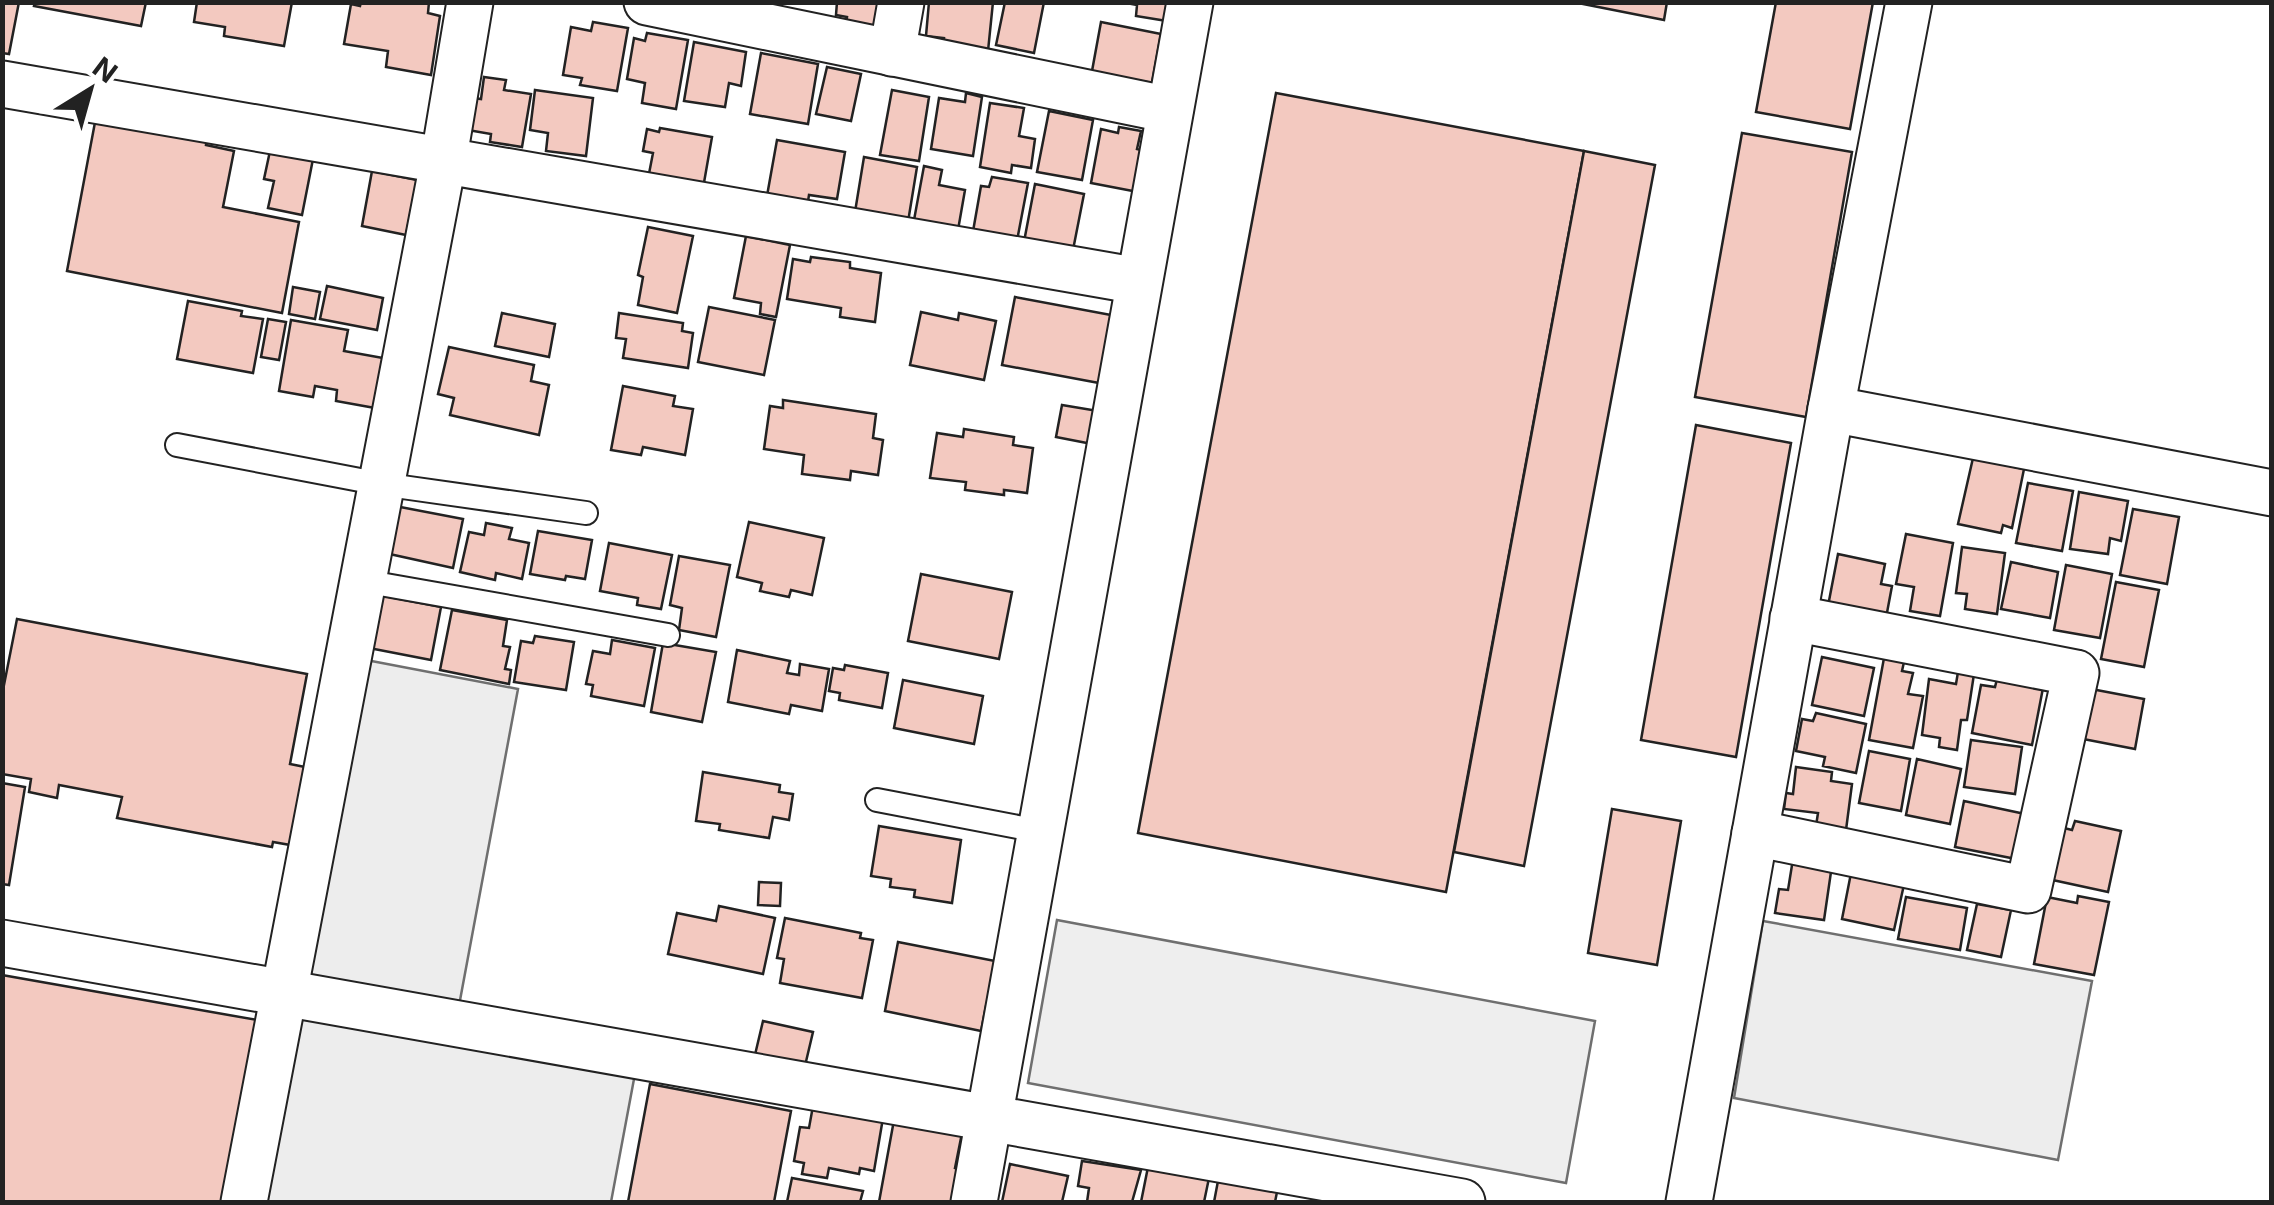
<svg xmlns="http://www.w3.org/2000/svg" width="2274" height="1205" font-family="Inter,sans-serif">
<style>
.green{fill:#eee;stroke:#6f6f6f;stroke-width:2.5}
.parking{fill:#ededed;stroke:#6f6f6f;stroke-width:2.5}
.building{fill:#f3c9c0;stroke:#222;stroke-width:2.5}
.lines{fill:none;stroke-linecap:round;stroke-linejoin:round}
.service-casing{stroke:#222;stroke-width:26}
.minor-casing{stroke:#222;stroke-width:49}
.service{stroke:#fff;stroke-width:22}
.minor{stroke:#fff;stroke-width:45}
</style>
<rect width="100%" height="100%" fill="#fff"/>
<!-- green -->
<polygon class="green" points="1057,920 1595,1021 1566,1183 1028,1083"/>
<!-- parking -->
<g class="parking">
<polygon points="361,659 518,689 458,1011 302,984"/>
<polygon points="1763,921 2092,981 2058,1160 1734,1098"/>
<polygon points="294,1006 637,1063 611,1202 257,1202"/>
</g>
<!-- building -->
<g class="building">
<polygon points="2,2 19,2 9,54 2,53"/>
<polygon points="35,2 146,2 141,26 34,6"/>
<polygon points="197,2 292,2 284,46 224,36 225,27 194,22"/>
<polygon points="361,2 429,2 428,13 440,16 431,75 386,67 388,51 344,44 351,4 360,6"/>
<polygon points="837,2 881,2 876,43 844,39 847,17 836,15"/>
<polygon points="929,2 993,2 987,61 943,49 944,38 926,36"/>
<polygon points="1005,2 1044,2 1034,53 996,45"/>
<polygon points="1121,2 1176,2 1173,22 1136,16 1137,5"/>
<polygon points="1573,2 1667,2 1664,20"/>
<polygon points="1776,2 1873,2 1850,129 1756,112"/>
<polygon points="593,22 628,28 617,91 580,85 582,78 563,75 571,27 591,31"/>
<polygon points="1101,22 1161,34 1152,83 1130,79 1090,82"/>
<polygon points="647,33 688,40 676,109 642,103 645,83 627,79 634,38 645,41"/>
<polygon points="694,42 746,52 741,86 729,83 725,107 684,101"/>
<polygon points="761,53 818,64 808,124 750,114"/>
<polygon points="827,67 861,74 851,121 816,114"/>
<polygon points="484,77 506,80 504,90 531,94 522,147 490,142 491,134 462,129 467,97 481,99"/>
<polygon points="535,90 593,98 586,156 546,151 548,133 530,130"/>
<polygon points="892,90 929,97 919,161 880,155"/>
<polygon points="966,93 982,97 973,156 931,149 939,98 965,102"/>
<polygon points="1276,93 1584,151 1446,892 1138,833"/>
<polygon points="990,103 1024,108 1019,136 1035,139 1031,168 1012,165 1011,173 980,167"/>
<polygon points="1049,111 1093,120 1082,180 1037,172"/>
<polygon points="96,117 207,138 206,145 234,151 223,207 299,222 282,313 67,271"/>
<polygon points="1119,127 1141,131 1137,149 1146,151 1138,192 1091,183 1101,129 1118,133"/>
<polygon points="660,128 712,137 702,194 647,184 653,153 643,151 647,129 659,132"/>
<polygon points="1742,133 1852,152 1806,417 1695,397"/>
<polygon points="777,140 845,152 837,199 809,195 806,214 765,207"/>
<polygon points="270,151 313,159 302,215 268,208 274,181 264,179"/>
<polygon points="1584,151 1655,165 1524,866 1454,852"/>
<polygon points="864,157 917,167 907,228 854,218"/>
<polygon points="924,166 942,170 939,185 965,190 958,230 914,220"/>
<polygon points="372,171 417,180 406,235 362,226"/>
<polygon points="992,177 1028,183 1016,246 972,237 981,186 989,187"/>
<polygon points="1035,184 1084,194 1072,255 1023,247"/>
<polygon points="648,227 693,236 677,313 638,305 643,277 638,275"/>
<polygon points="746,236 790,245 776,317 760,314 761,303 734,298"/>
<polygon points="811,257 850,262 850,268 881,273 875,322 840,317 841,308 787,299 793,259 810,262"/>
<polygon points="327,286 383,298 377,330 320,319"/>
<polygon points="293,287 320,292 315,319 289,314"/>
<polygon points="1015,297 1111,315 1099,383 1002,365"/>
<polygon points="188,301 242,311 241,316 263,319 253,373 177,359"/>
<polygon points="709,307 775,320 764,375 698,362"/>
<polygon points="921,312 958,320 959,313 996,321 984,380 910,365"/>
<polygon points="502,313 555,324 549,357 495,346"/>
<polygon points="619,313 683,323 682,331 693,333 688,368 623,358 626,339 616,338"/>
<polygon points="268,319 286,322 279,360 261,357"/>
<polygon points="291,320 348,330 344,351 383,358 375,408 336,401 337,390 315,386 313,397 279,391"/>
<polygon points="449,347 534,365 531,381 549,385 539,435 450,415 454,398 438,394"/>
<polygon points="623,386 675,396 673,406 693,409 685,455 643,447 641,455 611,450"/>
<polygon points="783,400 876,414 873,438 883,440 878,475 851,471 850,480 802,474 804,455 764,449 770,406 783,408"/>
<polygon points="1062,405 1098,411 1092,444 1056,437"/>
<polygon points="1696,425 1791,443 1736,757 1641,740"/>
<polygon points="964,429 1014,437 1013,445 1033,448 1027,493 1004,490 1004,495 965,490 966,482 930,478 937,433 963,437"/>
<polygon points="1973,458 2024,469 2012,528 2003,525 2001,533 1958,524"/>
<polygon points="2028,483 2073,491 2062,551 2016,543"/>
<polygon points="2079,492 2128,501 2121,541 2110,538 2108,554 2070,549"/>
<polygon points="395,506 463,519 453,568 385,553"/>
<polygon points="2133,509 2179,517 2167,584 2120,575"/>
<polygon points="749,522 824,538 812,595 791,590 789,597 760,591 762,583 737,577"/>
<polygon points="486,523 512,528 509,539 529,543 522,579 496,573 495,580 460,572 469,532 484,535"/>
<polygon points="538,531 592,540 585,579 566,576 565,580 530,574"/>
<polygon points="1906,534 1953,543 1940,616 1910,611 1914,587 1896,584"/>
<polygon points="609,543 672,555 661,609 637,605 638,598 600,591"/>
<polygon points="1962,547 2005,553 1997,614 1965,609 1967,594 1956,593"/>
<polygon points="1838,554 1885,564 1881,584 1892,586 1886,618 1828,606"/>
<polygon points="679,556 730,565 716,637 679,630 682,608 670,605"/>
<polygon points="2011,562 2058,572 2050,618 2001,609"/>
<polygon points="2066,565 2112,574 2100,638 2054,630"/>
<polygon points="921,574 1012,592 999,659 908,641"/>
<polygon points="2116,582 2159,590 2144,667 2101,659"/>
<polygon points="379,595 441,607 431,660 369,648"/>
<polygon points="452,610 507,620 503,646 510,647 505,669 511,670 509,684 440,670"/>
<polygon points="17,619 307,674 290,764 310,768 296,846 273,842 272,847 117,818 122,797 59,785 57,798 29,792 31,779 2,774 2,695"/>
<polygon points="535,636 574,642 566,690 514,682 521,641 533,643"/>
<polygon points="612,640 655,648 644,706 591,696 593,685 586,684 593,651 610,654"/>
<polygon points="663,643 716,652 702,722 651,712"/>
<polygon points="737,650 790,661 787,673 799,675 800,664 829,669 822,711 791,705 789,714 728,702"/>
<polygon points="1822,657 1874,668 1864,716 1812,705"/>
<polygon points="1884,658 1904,662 1902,671 1913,673 1908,694 1923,696 1913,748 1869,740"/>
<polygon points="845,665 888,673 882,708 839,700 840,693 829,691 833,668 844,670"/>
<polygon points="1958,672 1974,674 1967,720 1961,720 1957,750 1939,747 1940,738 1922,735 1929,679 1956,684"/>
<polygon points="1997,679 2043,688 2032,745 1972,733 1981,685 1995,687"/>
<polygon points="903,680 983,696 974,744 894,728"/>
<polygon points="2086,688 2144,699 2135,749 2078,738"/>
<polygon points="1816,713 1866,724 1856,773 1823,766 1825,757 1796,751 1802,719 1813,721"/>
<polygon points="1971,740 2022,747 2015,794 1964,787"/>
<polygon points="1869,751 1910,759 1901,811 1859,803"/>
<polygon points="1917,759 1961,769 1950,824 1906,815"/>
<polygon points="1796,767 1832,772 1831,781 1852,784 1846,830 1816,826 1818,813 1784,809 1786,793 1793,794"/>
<polygon points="703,772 780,785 779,792 793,794 789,820 773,817 769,838 719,830 720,824 696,821"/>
<polygon points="2,783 25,787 9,885 2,884"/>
<polygon points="1964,801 2025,814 2016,859 1955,847"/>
<polygon points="1612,809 1681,821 1657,965 1588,953"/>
<polygon points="2075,821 2121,831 2108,892 2048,879 2060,827 2072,830"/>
<polygon points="879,826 961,840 952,903 914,897 915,890 890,887 891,879 871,876"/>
<polygon points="1793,859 1832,865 1824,920 1775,913 1779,889 1788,890"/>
<polygon points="1852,868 1905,880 1894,930 1842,919"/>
<polygon points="759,882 781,883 780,906 758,905"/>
<polygon points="2078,896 2109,902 2094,975 2034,964 2047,897 2077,903"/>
<polygon points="1906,897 1967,908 1960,950 1898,939"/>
<polygon points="1977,904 2011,910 2001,957 1967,950"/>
<polygon points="719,906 775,918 763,974 668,954 677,913 716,921"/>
<polygon points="785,918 861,933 860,938 873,940 862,998 780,983 784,959 777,958"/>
<polygon points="898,942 995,961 993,1008 986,1006 981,1031 885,1011"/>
<polygon points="2,975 257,1020 226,1202 2,1202"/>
<polygon points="763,1021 813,1032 804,1070 754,1059"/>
<polygon points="650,1084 791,1111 774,1202 628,1202"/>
<polygon points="813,1106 883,1118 874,1171 860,1168 859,1174 829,1168 827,1178 802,1174 804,1163 794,1161 800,1127 809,1128"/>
<polygon points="894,1120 962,1133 955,1168 964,1170 958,1202 879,1202"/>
<polygon points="1082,1161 1141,1170 1132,1202 1087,1202 1089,1188 1078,1186"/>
<polygon points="1010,1164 1068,1176 1062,1202 1002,1202"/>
<polygon points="1148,1167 1209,1178 1204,1202 1141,1202"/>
<polygon points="792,1178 863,1191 860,1202 787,1202"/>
<polygon points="1218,1181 1277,1192 1275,1202 1214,1202"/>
</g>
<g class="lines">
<defs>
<g id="service">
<polyline points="177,445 381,484 586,513"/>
<polyline points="363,581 668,635"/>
<polyline points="877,800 1039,831"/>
</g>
<g id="minor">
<polyline points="647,2 1170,110"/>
<polyline points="892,53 901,2"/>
<polyline points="2,84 1139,281"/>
<polyline points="1831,409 2272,493"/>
<polyline points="1755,833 2028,890 2076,673 1793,618"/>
<polyline points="2,943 1462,1202"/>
<polyline points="244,1202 443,163 470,2"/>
<polyline points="974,1202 1190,2"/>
<polyline points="1689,1202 1831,409 1909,2"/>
</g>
</defs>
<!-- service casing -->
<use href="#service" class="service-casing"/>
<!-- minor casing -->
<use href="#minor" class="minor-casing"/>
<!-- service -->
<use href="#service" class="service"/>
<!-- minor -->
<use href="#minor" class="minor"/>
</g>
<!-- border -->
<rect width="2274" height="1205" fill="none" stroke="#222222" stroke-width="10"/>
<!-- north arrow -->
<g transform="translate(90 90) rotate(37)" stroke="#ffffff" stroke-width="8" paint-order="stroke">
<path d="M0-8L18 38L0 25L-18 38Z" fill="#222222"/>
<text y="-15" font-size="28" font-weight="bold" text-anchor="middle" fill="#222222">N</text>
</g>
</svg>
